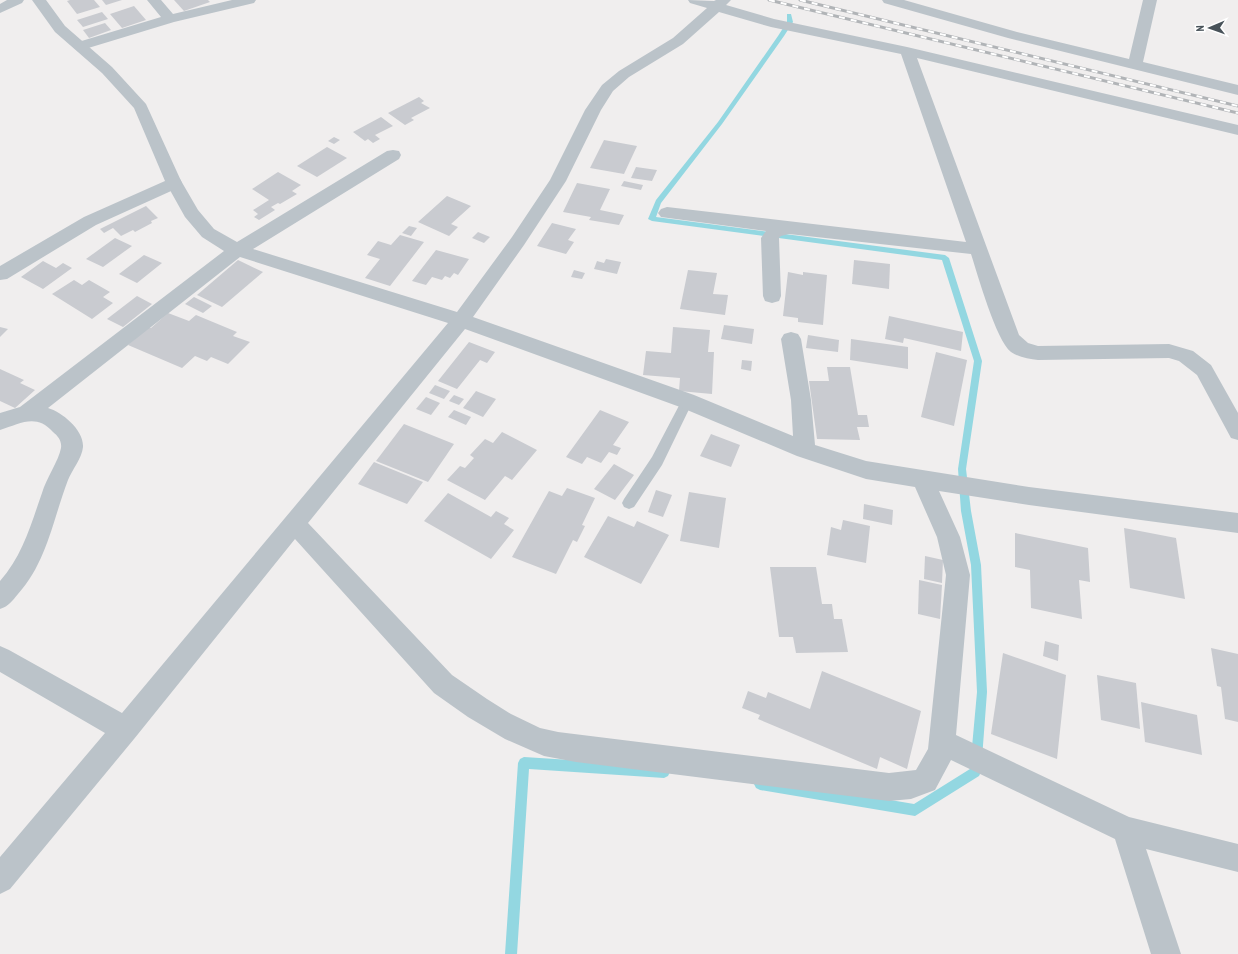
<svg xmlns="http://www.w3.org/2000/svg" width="1238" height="954" font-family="'PT Sans Narrow',sans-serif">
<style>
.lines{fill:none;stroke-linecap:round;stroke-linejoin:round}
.stream{fill:#93d7e1;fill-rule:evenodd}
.building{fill:#c9cbd0}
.service{fill:#bbc3c9;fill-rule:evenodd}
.minor{fill:#bbc3c9;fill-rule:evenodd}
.tertiary{fill:#bbc3c9;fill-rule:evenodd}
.rail-casing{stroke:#b1b4b7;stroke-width:3}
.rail{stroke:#fff;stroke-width:2;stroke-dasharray:6;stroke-linecap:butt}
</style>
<rect width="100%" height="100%" fill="#f0eeee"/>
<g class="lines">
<!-- stream -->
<g class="stream">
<polygon points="787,14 791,14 793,22 784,36 722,124 661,203 656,217 945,255 949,258 982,361 966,469 971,511 981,565 987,692 981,772 979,776 915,816 760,790 756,788 754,784 756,780 760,778 914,804 970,769 977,692 971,565 961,511 958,469 974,361 942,260 652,221 648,219 656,200 718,122 778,36 787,22"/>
<polygon points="524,757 664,766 668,768 670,772 668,776 664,778 529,769 517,954 505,954 518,763 520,759"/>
</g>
</g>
<!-- building -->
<g class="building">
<polygon points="70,0 94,0 100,7 77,14 67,1"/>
<polygon points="102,0 122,0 106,5"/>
<polygon points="174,0 208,0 210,2 184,11"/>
<polygon points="134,6 146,20 122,28 110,14"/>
<polygon points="102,12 108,19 83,27 77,20"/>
<polygon points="105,23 111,30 89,38 83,30"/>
<polygon points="419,97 424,101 421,103 430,108 411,118 414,120 405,125 388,113"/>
<polygon points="381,117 393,126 375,135 380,139 373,143 368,139 365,141 353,132"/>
<polygon points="334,137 340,140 334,144 328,141"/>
<polygon points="604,140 637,146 624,174 590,168"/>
<polygon points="327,147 347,158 317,177 297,166"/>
<polygon points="636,167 657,170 652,181 631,178"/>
<polygon points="278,172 301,185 292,191 297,194 280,204 278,203 271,207 275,210 259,220 254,217 258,214 253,210 269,200 252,189"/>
<polygon points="624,181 643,185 641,190 621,186"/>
<polygon points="577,183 610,189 600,210 624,215 619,225 589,220 591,217 563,212"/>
<polygon points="447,196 471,206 451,224 458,227 449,236 418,222"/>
<polygon points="146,206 158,218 151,221 152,223 135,232 133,230 121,236 113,228 104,233 100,229"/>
<polygon points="552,223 576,229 568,240 574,242 566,254 537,246"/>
<polygon points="409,226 417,228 411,236 402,233"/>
<polygon points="478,232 490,237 484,243 472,238"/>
<polygon points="400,235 424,242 390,286 365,278 380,259 367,255 378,241 391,245"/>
<polygon points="115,238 132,246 103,267 86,259"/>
<polygon points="436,250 469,259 458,275 454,273 450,278 445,276 442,280 432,277 426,285 412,281"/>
<polygon points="144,255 162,263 137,283 119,274"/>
<polygon points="606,259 621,262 617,274 594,269 597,261 604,263"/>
<polygon points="238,260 263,272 222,307 197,295"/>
<polygon points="854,260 890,264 889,289 852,284"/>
<polygon points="43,261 56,268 63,263 72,268 43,289 21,277"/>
<polygon points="574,270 585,273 582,279 571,277"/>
<polygon points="688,270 717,273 713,294 728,295 725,315 680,309"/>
<polygon points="788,272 803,275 803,272 827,275 823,325 798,322 798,318 783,316"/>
<polygon points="74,280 82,285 89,280 110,292 103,297 113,303 92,319 52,294"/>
<polygon points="137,296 152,304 123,327 107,319"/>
<polygon points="194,297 212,306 203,313 185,304"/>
<polygon points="168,313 189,321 196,315 237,332 233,336 250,342 228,364 211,357 207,361 195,356 182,368 128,345 148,327 151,328"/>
<polygon points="889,316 963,332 961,351 904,338 903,343 885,339"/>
<polygon points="724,325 754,329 752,344 721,339"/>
<polygon points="0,327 8,329 0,337"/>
<polygon points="673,327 710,330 708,352 714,352 712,394 679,391 680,378 643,375 646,351 671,353"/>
<polygon points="808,335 839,340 838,352 806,348"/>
<polygon points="851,339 908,347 908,369 850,360"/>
<polygon points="469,342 495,352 487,363 480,360 457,389 438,381"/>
<polygon points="936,352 967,360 954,426 921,417"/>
<polygon points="742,360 752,361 751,371 741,369"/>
<polygon points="827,367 850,367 858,415 867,415 869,427 857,427 860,440 817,439 809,381 829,381"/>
<polygon points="0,369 24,380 20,383 35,390 15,408 0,401"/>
<polygon points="435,385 450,391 444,399 429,393"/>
<polygon points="476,391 496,399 483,417 463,408"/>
<polygon points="454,395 464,399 459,405 449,401"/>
<polygon points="426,397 440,403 431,415 416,409"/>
<polygon points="454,410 471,417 466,425 448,417"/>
<polygon points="600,410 629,422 613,445 621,448 617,455 609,452 601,463 587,457 582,464 566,457"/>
<polygon points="404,424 454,444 428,482 376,461"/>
<polygon points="502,432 537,450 512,480 505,476 485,500 447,480 460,466 465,468 474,458 470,455 485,439 493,443"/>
<polygon points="711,434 740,445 731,467 700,456"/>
<polygon points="374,462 423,482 407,504 358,484"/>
<polygon points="614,464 634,475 615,500 594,489"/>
<polygon points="567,488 595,498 582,525 585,526 577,542 573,540 556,574 512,557 549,491 562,496"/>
<polygon points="656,490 672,495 663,517 648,512"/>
<polygon points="689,492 726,498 719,548 680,541"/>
<polygon points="448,493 491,517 496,511 509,518 504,524 514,530 491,559 424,521"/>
<polygon points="864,504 893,510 892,525 863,519"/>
<polygon points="608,516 634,527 637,521 669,535 641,584 584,557"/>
<polygon points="843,520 870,526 866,563 827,555 831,527 841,530"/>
<polygon points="1124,528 1176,538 1185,599 1130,588"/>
<polygon points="1015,533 1088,548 1090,582 1079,580 1082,619 1031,608 1030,570 1015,567"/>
<polygon points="925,556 943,560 942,583 924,579"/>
<polygon points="770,567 816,567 822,604 832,604 834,619 842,619 848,652 796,653 793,637 779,637"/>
<polygon points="919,580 942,585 940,619 918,614"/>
<polygon points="1045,641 1059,645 1058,661 1043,656"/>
<polygon points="1211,648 1238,654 1238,722 1225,719 1221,687 1217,686"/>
<polygon points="1003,653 1066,675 1057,759 991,734"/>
<polygon points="822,671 921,711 907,769 880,757 877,769 758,719 760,715 742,708 748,691 766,698 768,692 810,709"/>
<polygon points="1097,675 1136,683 1140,729 1101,720"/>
<polygon points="1141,702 1197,715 1202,755 1145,742"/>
</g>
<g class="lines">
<!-- service -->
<polygon class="service" points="687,396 691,398 693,401 662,465 634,507 629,509 624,507 622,503 624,499 652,457 683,398"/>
<!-- minor -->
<g class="minor">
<polygon points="7,0 24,0 22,3 0,13 0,4"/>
<polygon points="147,0 161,0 173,14 232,0 256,0 254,3 174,22 85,49 80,50 75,49 73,46 75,43 161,17"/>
<path d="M 688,0 L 714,1 L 716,0 L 731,0 L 726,5 L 774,19 L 907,47 L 1238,125 L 1238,135 L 917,58 L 1019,335 L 1028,343 L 1038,346 L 1169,344 L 1193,351 L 1211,365 L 1238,413 L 1238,440 L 1231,438 L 1197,375 L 1179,361 L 1169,358 L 1038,360 C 1029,359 1018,357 1011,352 C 996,340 978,276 971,254 L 789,234 L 781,236 L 779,238 L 781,296 L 779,301 L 772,303 L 765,301 L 763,296 L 761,238 L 766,231 L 661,217 L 658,213 L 661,209 L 667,207 L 966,242 L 901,54 L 771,27 L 719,12 L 683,44 L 629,77 L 613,91 L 601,110 L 566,181 L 524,245 L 473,317 L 694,395 L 793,436 L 791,400 L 781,339 L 784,334 L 791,332 L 798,334 L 801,339 L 811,400 L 815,445 L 866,461 L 1029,487 L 1238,513 L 1238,533 L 1029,505 L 939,491 L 960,537 L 970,575 L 956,735 L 1129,817 L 1238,844 L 1238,872 L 1146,849 L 1181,954 L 1151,954 L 1115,839 L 951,760 L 935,790 L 911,799 L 889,801 L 576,762 L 544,756 L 505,739 L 468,717 L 434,693 L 295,539 L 134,739 L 10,889 L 0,894 L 0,857 L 105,733 L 0,672 L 0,646 L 9,650 L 122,713 L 448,323 L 240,257 L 48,408 C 62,412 84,430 83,447 C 82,458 72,470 68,480 C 53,519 47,562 18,594 C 12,601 9,606 0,609 L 0,581 C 23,555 31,524 42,493 C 46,479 59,460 61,448 C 62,441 58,436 53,432 C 36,413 20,424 0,430 L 0,413 L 20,407 L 224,251 L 202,237 L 185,217 L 166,183 L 168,179 L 174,178 L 180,179 L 198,210 L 214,229 L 237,242 L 387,151 L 393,150 L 399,151 L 401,155 L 399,159 L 253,249 L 457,312 L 512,237 L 550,180 L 585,110 L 602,85 L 619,71 L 673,38 L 707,8 L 690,3 ZM 465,329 L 680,407 L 797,456 L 866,479 L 915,487 L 937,537 L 946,575 L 928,749 L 916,770 L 889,773 L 558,732 L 540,728 L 511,714 L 487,699 L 452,675 L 308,523 Z"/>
<polygon points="882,0 904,0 1017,32 1129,59 1143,0 1157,0 1143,62 1238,85 1238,95 1008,38 884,3"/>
</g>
<!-- tertiary -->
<polygon class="tertiary" points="32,0 46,0 65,26 112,67 146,104 182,183 180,187 96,225 7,279 0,280 0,266 84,217 165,181 134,108 102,73 55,32"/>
<defs>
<g id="rail">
<polyline points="769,0 1238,113"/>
<polyline points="800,0 1238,106"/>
</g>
</defs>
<!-- rail casing -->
<use href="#rail" class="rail-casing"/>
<!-- rail -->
<use href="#rail" class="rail"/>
</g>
<!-- north arrow -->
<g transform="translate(1210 28) rotate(268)" stroke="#ffffff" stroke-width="3" paint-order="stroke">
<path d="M0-3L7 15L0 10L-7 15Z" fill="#485259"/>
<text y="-6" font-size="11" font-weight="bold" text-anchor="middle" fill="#485259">N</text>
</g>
</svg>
